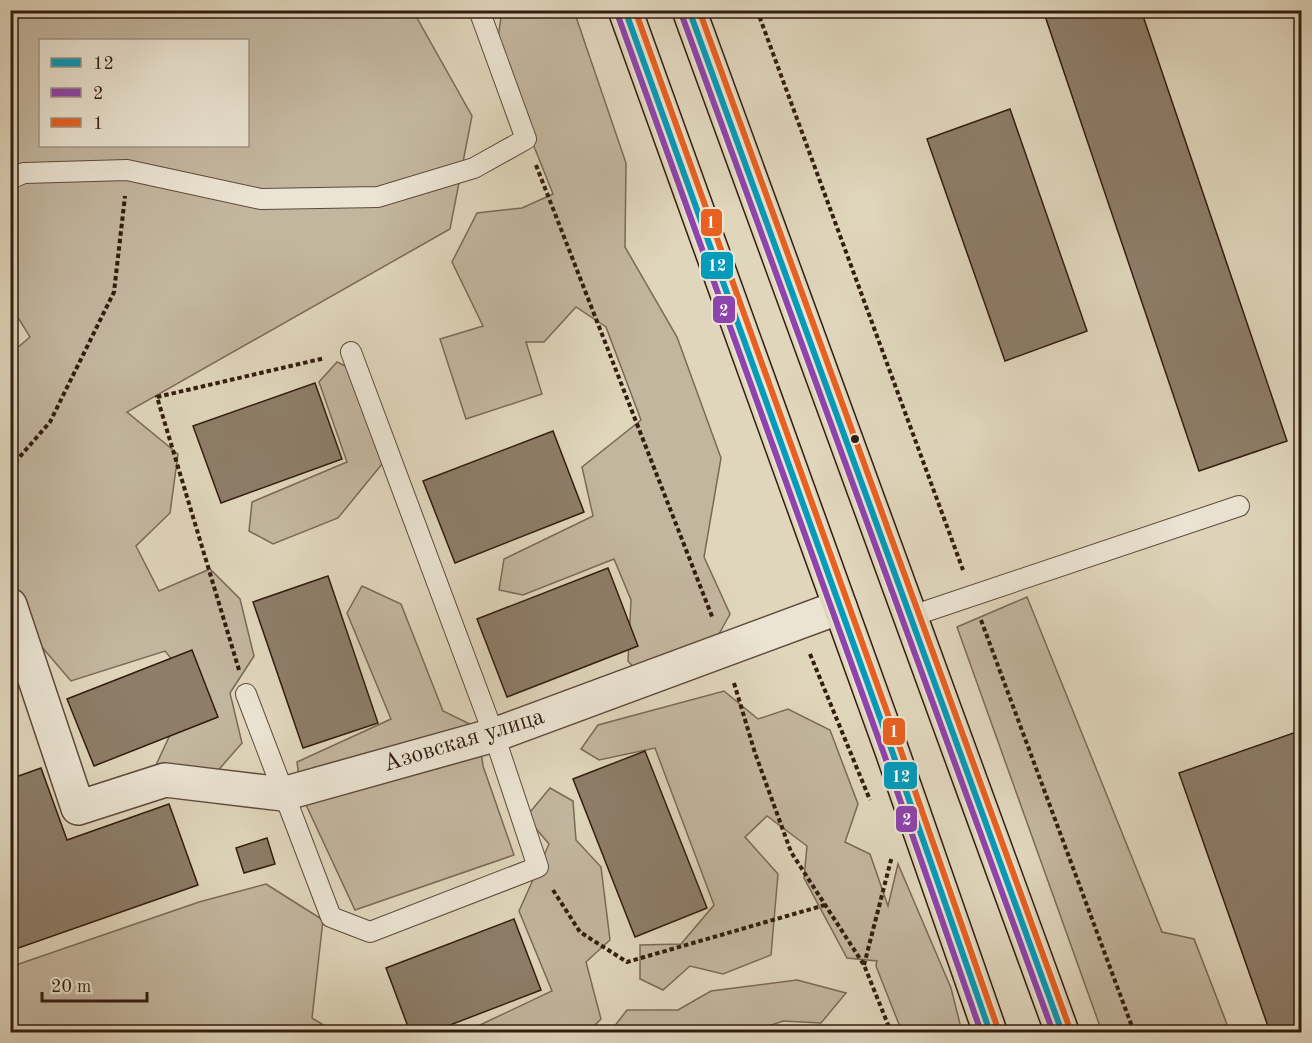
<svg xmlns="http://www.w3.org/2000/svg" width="1312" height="1043" font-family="'Old Standard TT',serif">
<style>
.green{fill:#c3b69f;stroke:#7b6958;stroke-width:1.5;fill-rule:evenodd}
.building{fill:#8d7d69;stroke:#331c10;stroke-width:1.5}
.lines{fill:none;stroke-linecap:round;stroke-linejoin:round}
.service-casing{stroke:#5e4a3b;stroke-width:22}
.minor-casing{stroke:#5e4a3b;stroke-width:36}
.primary-casing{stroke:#331c10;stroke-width:36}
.path{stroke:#331c10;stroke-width:4;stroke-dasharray:4.5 3;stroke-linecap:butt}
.service{stroke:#ebe4d3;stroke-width:20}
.minor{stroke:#ebe4d3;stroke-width:33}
.primary{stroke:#e0d6bc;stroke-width:33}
.bus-1-casing{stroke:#ebe4d3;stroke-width:10}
.bus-2-casing{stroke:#ebe4d3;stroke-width:10}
.bus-3-casing{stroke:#ebe4d3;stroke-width:10}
.bus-1{stroke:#059bbb;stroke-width:6}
.bus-2{stroke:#8e44ad;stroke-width:6}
.bus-3{stroke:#e86121;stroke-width:6}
.bus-dot{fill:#331c10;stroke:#ebe4d3;stroke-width:2}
.labels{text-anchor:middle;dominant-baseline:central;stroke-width:4.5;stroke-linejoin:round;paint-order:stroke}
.street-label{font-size:24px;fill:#331c10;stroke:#ebe4d3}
.line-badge{stroke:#ebe4d3;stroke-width:2}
.badge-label{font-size:16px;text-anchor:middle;font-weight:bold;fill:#fff}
</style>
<rect width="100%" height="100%" fill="#e0d6bc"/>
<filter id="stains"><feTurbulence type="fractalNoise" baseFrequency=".00333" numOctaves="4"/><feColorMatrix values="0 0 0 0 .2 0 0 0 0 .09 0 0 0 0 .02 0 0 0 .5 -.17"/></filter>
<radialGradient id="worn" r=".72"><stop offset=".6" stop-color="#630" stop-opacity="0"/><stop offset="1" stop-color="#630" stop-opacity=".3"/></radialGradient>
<!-- green -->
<g class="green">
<path d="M 11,11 L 413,11 L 472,116 L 450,229 L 127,412 L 178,454 L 170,513 L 136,546 L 159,591 L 210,569 L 240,599 L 254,656 L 230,693 L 242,743 L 214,775 L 172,792 L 156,765 L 193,685 L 165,651 L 71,681 L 29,632 L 11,592 L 11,353 L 30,337 L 11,306 ZM 40,40 L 248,40 L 248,146 L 40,146 Z"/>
<polygon points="502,11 574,11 626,163 625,247 677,337 721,458 704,557 730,614 697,674 653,689 628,661 631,600 614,559 523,595 499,590 504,559 593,516 582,467 641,420 606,327 576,307 544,342 526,342 542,394 466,419 440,339 483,326 452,262 477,213 522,208 553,194 496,51"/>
<polygon points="337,362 360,373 382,464 338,518 273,544 249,531 252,502 347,462 319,382"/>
<polygon points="362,586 401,604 443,711 478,728 483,766 514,855 355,910 301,794 297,762 391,719 347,613"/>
<polygon points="1027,597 1162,932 1194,939 1230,1032 1102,1032 957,627"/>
<polygon points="724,691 758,719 788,709 830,730 858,804 845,842 870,854 888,906 898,864 951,988 962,1032 902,1032 876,966 877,961 847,958 804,878 807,846 767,816 745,837 778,874 771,955 723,974 690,966 663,990 640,979 640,945 681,944 714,905 655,748 599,760 581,749 598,725"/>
<polygon points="550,788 573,801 576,840 601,867 610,940 586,962 601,1019 588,1032 465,1032 552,991 519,911 549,844 526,817"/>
<polygon points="266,884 323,920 312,1018 335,1032 11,1032 10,967 199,902"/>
<polygon points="797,980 846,993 821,1023 783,1021 751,1032 610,1032 627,1010 678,1010 711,991"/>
</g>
<!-- building -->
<g class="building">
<polygon points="1043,10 1141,10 1287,441 1199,471"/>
<polygon points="1010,109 1087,331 1005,361 927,139"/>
<polygon points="315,383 342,459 221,503 193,426"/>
<polygon points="553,431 584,512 455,563 423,481"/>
<polygon points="608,568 638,646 507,697 477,619"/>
<polygon points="328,576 378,723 303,748 253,602"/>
<polygon points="192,650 218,717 94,766 67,699"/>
<polygon points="1302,730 1302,1032 1270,1032 1179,773"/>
<polygon points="645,751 707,908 635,937 573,779"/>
<polygon points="41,768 67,840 169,804 198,885 10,951 10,779"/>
<polygon points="267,838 275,864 244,873 236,848"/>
<polygon points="514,919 541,990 432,1032 410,1032 386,968"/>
</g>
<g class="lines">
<defs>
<g id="service">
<polyline points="10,179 24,173 127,170 261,199 378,197 474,168 526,139 479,10"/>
<polyline points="909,617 1239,506"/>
<polyline points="246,694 331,917 370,932 538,867 494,735 351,352"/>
</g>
<polyline id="minor" points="10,605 78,808 165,780 283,794 494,735 840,607"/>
<g id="primary">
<polyline points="625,10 892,751 990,1032"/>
<polyline points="689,10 1062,1032"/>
</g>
</defs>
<!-- service casing -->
<use href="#service" class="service-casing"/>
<!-- minor casing -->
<use href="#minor" class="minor-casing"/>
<!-- primary casing -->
<use href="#primary" class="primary-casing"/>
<!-- path -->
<g class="path">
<polyline points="757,10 963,570"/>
<polyline points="536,165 713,619"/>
<polyline points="10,468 50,422 114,292 125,196"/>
<polyline points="981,620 1134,1032"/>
<polyline points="810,654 870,800"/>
<polyline points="239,670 157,397 325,358"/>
<polyline points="734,683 755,753 791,852 864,965 891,1032"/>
<polyline points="553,890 580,932 627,962 825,905"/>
<polyline points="864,965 892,856"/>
</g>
<!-- service -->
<use href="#service" class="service"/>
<!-- minor -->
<use href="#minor" class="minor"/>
<!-- primary -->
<use href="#primary" class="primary"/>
<defs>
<g id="bus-1">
<polyline points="625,10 892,751 990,1032"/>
<polyline points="689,10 1062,1032"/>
</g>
<g id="bus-2">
<polyline points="617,13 884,754 981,1032"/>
<polyline points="681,13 1053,1032"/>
</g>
<g id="bus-3">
<polyline points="635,10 900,748 998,1029"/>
<polyline points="699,10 1070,1029"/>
</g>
</defs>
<!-- bus-1 casing -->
<use href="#bus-1" class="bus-1-casing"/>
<!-- bus-2 casing -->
<use href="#bus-2" class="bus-2-casing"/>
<!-- bus-3 casing -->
<use href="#bus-3" class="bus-3-casing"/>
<!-- bus-1 -->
<use href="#bus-1" class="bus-1"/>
<!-- bus-2 -->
<use href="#bus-2" class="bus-2"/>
<!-- bus-3 -->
<use href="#bus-3" class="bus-3"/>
</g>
<!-- markers -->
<circle class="bus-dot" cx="855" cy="439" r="5"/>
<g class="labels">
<!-- street labels -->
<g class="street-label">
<text transform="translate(464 741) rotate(-17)">Азовская улица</text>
</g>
</g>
<g class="line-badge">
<rect x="700" y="208" width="23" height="29" rx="6" fill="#e86121"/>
<rect x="700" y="251" width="34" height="29" rx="6" fill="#059bbb"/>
<rect x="712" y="295" width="24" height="29" rx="6" fill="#8e44ad"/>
<rect x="882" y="717" width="24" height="29" rx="6" fill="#e86121"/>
<rect x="883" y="761" width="35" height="29" rx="6" fill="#059bbb"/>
<rect x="895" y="805" width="23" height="28" rx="6" fill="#8e44ad"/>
</g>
<g class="badge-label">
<text x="711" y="228">1</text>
<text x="717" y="271">12</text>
<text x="724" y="316">2</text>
<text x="894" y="737">1</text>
<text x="901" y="782">12</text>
<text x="907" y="825">2</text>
</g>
<!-- margin -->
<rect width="1312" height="1043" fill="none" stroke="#e0d6bc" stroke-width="36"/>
<rect x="12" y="12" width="1288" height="1019" fill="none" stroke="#331c10" stroke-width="3"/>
<rect x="18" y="18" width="1276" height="1007" fill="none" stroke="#331c10" stroke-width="1.5"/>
<!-- legend -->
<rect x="39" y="39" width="210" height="108" fill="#ebe4d3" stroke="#a19485" stroke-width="1.5"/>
<rect x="51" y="58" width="30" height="9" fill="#059bbb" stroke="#a19485" stroke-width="1.5"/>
<text x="93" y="69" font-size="18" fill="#331c10">12</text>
<rect x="51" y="88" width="30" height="9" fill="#8e44ad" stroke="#a19485" stroke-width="1.5"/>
<text x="93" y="99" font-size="18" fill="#331c10">2</text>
<rect x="51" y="118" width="30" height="9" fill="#e86121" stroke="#a19485" stroke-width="1.5"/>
<text x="93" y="129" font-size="18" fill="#331c10">1</text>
<!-- scale -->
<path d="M42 992v9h105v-9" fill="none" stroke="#331c10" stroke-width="3"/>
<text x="51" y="992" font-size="18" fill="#331c10" stroke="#ebe4d3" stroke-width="4.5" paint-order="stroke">20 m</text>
<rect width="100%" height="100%" filter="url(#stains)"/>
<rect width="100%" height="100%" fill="url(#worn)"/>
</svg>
